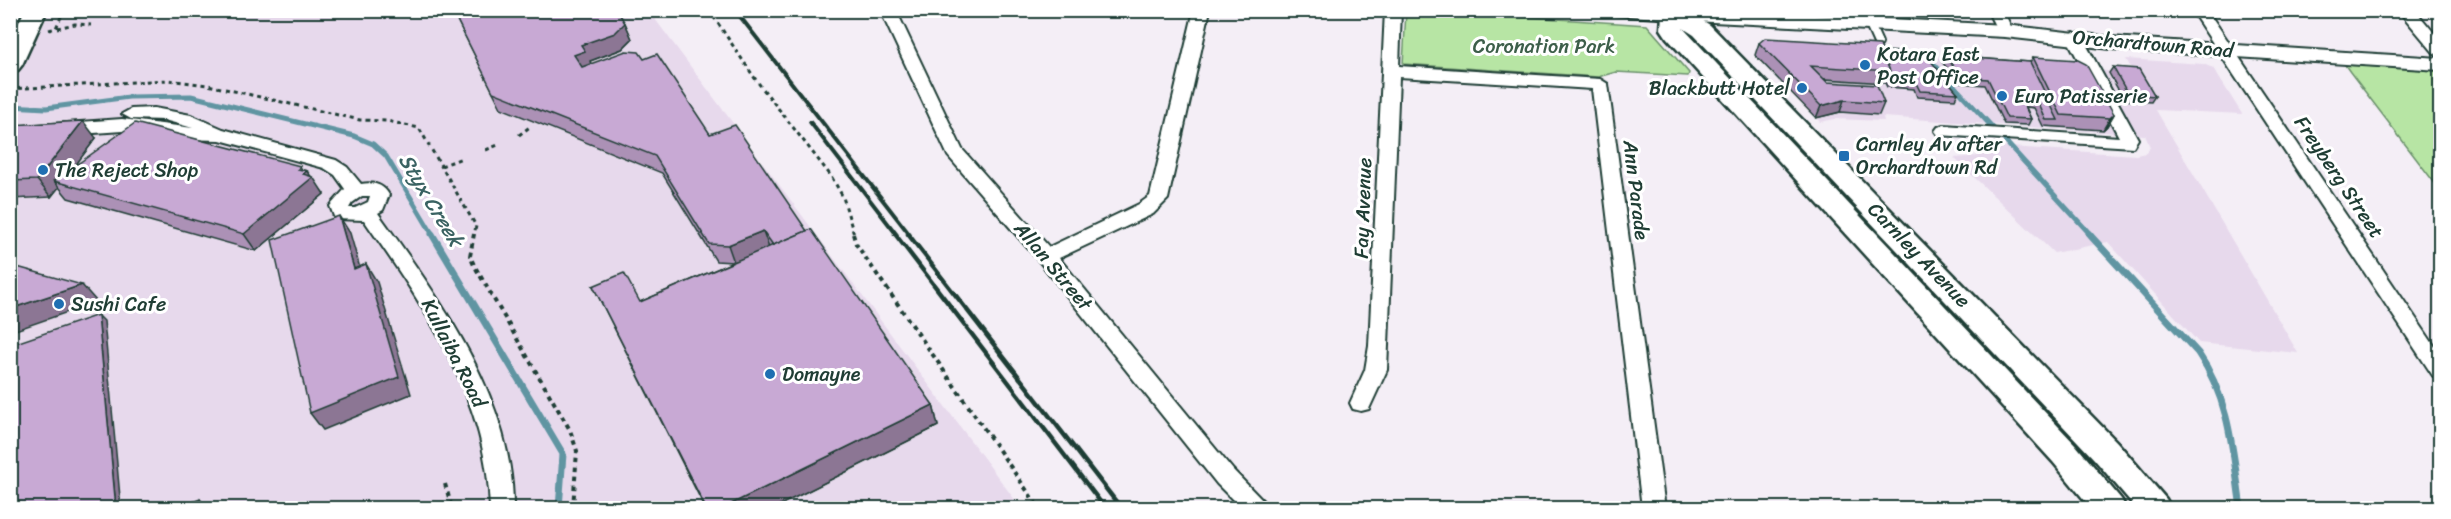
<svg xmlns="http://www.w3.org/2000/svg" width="2451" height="519" font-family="Sriracha,sans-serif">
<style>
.built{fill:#e7d9ec}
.green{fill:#b7e5a4;stroke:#6b916c;stroke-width:1.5}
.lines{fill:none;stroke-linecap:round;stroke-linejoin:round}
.stream-far1{stroke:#6095a2;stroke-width:5}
.stream{stroke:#6095a2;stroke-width:7}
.service-casing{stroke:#1f3d34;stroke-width:12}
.minor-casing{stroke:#1f3d34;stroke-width:4}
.tertiary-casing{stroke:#1f3d34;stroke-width:4}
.secondary-casing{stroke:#1f3d34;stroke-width:5}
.path-far1{stroke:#1f3d34;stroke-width:3;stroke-dasharray:4 4;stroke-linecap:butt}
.path{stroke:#1f3d34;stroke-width:4;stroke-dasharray:4.5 4.5;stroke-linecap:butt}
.service{stroke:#fff;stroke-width:8}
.minor{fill:#fff;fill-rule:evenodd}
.tertiary{fill:#fff;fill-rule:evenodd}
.secondary{fill:#fff;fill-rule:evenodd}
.rail-far1{stroke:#1f3d34;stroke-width:4}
.rail{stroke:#1f3d34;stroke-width:4.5}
.wall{fill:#ac91b6;stroke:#1f3d34;stroke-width:1.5}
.shaded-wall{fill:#8c7694;stroke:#1f3d34;stroke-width:1.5}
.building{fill:#c8a9d4;stroke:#1f3d34;stroke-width:1.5}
.poi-dot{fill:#1f6fb2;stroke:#fff;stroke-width:2}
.labels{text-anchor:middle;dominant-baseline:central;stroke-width:6;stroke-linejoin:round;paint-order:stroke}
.street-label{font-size:20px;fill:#1f3d34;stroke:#fff}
.park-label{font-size:20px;fill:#3d5f4a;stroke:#fff}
.poi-label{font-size:20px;fill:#1f3d34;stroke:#fff;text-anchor:start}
.water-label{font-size:21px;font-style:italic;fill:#3a6262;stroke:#fff}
</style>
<rect width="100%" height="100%" fill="#f4eef6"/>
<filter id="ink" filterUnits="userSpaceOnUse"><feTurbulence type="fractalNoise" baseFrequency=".0167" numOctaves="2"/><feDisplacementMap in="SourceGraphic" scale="12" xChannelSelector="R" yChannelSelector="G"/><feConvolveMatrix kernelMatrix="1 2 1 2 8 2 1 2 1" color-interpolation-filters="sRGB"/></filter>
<g filter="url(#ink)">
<!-- built -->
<g class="built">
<polygon points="50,11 649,11 1021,508 11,508 10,90 18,81 18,75"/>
<polygon points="1873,53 2071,66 2135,75 2126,59 2203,64 2213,68 2242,114 2156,110 2298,353 2199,343 2108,242 2054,253 1954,158 1978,156 1994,146 2136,155 2146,153 2150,147 2145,135 1883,117 1884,121 1834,119 1820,122 1755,55"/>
</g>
<!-- green -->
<g class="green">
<polygon points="1421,10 1647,25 1689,73 1688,76 1616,72 1598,77 1403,64 1406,11"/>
<polygon points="2340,58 2440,64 2440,190 2350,72"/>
</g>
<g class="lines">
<!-- stream-far1 -->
<g class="stream-far1">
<polyline points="1932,62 1994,129"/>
<polyline points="10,106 46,108 129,97 191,96 354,136 373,144 386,156 433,235"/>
<polyline points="2005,141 2091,235"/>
</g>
<!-- stream -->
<g class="stream">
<polyline points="432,234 563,454 559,508"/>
<path d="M 2089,234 L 2198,353 C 2230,399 2233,454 2241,508"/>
</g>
<defs>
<polyline id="service" points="1869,23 1878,43"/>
<g id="minor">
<polygon points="880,10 896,10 962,149 1049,247 1139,204 1150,196 1194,10 1210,10 1168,199 1153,214 1059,258 1233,470 1263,501 1266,508 1241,508 1217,484 1039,261 948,156"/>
<polygon points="1385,10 1401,10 1399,66 1600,79 1608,84 1665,508 1642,508 1592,89 1399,77 1387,370 1369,409 1361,411 1353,409 1350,403 1365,370 1369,346"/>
<polygon points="1606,10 1678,10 1681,14 1673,19 1614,15"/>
<polygon points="1987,10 2003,10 2013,31 2011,34 1999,34"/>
<polygon points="2191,10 2207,10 2440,354 2440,378 2433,376"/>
<polygon points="2398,10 2415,10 2440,40 2440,55 2434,53"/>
<polygon points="2074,32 2082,37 2138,139 2133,147 1938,135 1935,131 1938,127 1944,125 2119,137 2066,37"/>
<path d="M 154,108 L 191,115 L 223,129 L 336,160 L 347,167 L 361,184 C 373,182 383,184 389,195 L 383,210 L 378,213 C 439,298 514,399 513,508 L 490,508 C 487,397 425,308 364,220 L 335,219 L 330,206 L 345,189 L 335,175 L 324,168 L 220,140 L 181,139 L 148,132 L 122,131 L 10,139 L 10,127 L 122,119 L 193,128 L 164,120 L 131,119 L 122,114 L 131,109 ZM 362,196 L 370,196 L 368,202 L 355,208 L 349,208 L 352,203 Z"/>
</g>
<polygon id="tertiary" points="1666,10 1720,10 2005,25 2111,37 2440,58 2440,70 2111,49 2005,37 1673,20 1666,18 1663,14"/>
<g id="secondary">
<polygon points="25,10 47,10 22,65 18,70 10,72 10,40"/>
<polygon points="1658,10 1685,10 1710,25 2117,442 2166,499 2171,508 2136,508 2095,460 1694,35 1683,28 2075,444 2121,499 2126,508 2091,508 2053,462 1667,38 1661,29 1662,15"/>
</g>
</defs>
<!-- service casing -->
<use href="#service" class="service-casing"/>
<!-- minor casing -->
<use href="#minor" class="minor-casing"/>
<!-- tertiary casing -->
<use href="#tertiary" class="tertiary-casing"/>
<!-- secondary casing -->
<use href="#secondary" class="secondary-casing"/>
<!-- path-far1 -->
<g class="path-far1">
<polyline points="709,10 756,80 831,176 843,197 854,235"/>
<polyline points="57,28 75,24 91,25"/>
<polyline points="49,30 56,28 64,10"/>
<polyline points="10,89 168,80 208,85 360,120 387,121 419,128 476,226 474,235"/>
<polyline points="519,135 531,126"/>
<polyline points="486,150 498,145"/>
<polyline points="441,166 462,158"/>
</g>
<!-- path -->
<g class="path">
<polyline points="474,234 470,256 474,265 570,430 577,451 573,508"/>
<polyline points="853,234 856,244 1039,508"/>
<polyline points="445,484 452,508"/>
</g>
<!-- service -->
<use href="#service" class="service"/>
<!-- minor -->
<use href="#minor" class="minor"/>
<!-- tertiary -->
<use href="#tertiary" class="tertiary"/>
<!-- secondary -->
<use href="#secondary" class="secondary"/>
<!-- rail-far1 -->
<g class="rail-far1">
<polyline points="735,10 910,235"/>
<polyline points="810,122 897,235"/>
</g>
<!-- rail -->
<g class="rail">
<polyline points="895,234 1105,508"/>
<polyline points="908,234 1121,508"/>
</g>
</g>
<!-- wall -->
<g class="wall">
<polygon points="452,10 625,23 632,39 622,49 590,61 591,64 644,59 710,134 807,231 933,405 938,426 774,508 705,508 593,286 640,302 733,262 716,261 662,173 501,108"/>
<polygon points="1759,43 1882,51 1958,93 1955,99 1917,97 1914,89 1887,87 1885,83 1824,79 1827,82 1884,103 1879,115 1840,112 1816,118 1755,55"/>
<polygon points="1945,56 2030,62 2033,57 2114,114 2107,126 2103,130 2043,126 2034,108 2026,107 2031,119 2028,125 2004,124 1985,85 1959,83 1942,62"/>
<polygon points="2113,67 2155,96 2151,102 2124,100 2109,73"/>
<polygon points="10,125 96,138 75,165 303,170 307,171 324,194 256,251 68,198 59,187 51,197 10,199"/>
</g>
<!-- shaded-wall -->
<g class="shaded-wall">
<polygon points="625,23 632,39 622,49 590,61 592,68 581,72 574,55 581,45"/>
<polygon points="1844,100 1840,112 1816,118 1821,106"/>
<polygon points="2114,114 2107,126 2103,130 2110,118"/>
<polygon points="83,121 96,138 62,183 54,181 59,187 51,197 37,180"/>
<polygon points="300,166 304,173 307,171 311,178 313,177 324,194 256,251 244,234"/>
<polygon points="339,216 350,233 365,286 354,269"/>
<polygon points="763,231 769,248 734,262 728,245"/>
<polygon points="366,264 377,282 411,394 323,430 310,413"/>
<polygon points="82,285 97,302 10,332 10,309"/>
<polygon points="98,315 104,321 121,508 116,508"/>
<polygon points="933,405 938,426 774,508 723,508"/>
<polygon points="200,499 205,505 206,508 201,508"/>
</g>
<!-- building -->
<g class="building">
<polygon points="452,10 617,10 625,23 615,33 581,45 585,51 574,55 582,67 626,51 639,52 644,59 657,54 710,134 735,125 807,231 773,245 763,231 728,245 709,244 655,156 493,92"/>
<polygon points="1765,38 1880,45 1890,71 1811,66 1827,82 1877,85 1884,103 1844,100 1821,106 1759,43"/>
<polygon points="1882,51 1924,53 1958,93 1920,91 1916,83 1889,81 1888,77 1890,71"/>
<polygon points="1945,56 2030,62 2058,120 2046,120 2038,102 2022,101 2031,119 2007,118 1988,79 1962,77"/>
<polygon points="2033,57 2078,60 2086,64 2114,114 2110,118 2061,115"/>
<polygon points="2113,67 2139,69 2155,96 2128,94"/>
<polygon points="83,121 37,180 10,181 10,125"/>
<polygon points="135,123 300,166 298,169 307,171 303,174 313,177 244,234 54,181"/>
<polygon points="339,216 354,269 366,264 399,377 310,413 272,240"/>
<polygon points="811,229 933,405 723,508 706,508 593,286 624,273 640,302"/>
<polygon points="10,265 82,285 10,309"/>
<polygon points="98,315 116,508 10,508 10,345"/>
<polygon points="200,499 201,508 177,508"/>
</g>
</g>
<!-- markers -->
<g class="poi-dot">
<circle cx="1865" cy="65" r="6"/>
<circle cx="1802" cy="88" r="6"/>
<circle cx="2002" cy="96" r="6"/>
<rect x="1838" y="150" width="12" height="12" rx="3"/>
<circle cx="43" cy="170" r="6"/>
<circle cx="59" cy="304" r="6"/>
<circle cx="770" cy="374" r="6"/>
</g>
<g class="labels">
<!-- street labels -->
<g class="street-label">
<text transform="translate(2153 44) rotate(5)">Orchardtown Road</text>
<text transform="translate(2339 177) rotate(56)">Freyberg Street</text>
<text transform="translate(1636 190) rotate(83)">Ann Parade</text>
<text transform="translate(1363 208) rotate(-88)">Fay Avenue</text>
<text transform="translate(1919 255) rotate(46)">Carnley Avenue</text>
<text transform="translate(1053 266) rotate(50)">Allan Street</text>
<text transform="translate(454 353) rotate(63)">Kullaiba Road</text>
</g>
<!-- park labels -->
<g class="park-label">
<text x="1544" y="46">Coronation Park</text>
</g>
<!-- poi labels -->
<g class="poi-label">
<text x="1877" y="54">Kotara East<tspan x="1877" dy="23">Post Office</tspan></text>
<text x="1790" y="88" text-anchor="end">Blackbutt Hotel</text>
<text x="2014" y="96">Euro Patisserie</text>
<text x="1856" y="144">Carnley Av after<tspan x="1856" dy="23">Orchardtown Rd</tspan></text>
<text x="55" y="170">The Reject Shop</text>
<text x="71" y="304">Sushi Cafe</text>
<text x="782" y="374">Domayne</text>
</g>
<!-- water labels -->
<g class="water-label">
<text transform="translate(431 200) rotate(59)">Styx Creek</text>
</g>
</g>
<!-- margin -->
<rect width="2451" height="519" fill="none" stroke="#fff" stroke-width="36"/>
<rect x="18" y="18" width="2415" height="483" fill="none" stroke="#1f3d34" stroke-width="2" filter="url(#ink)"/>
</svg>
